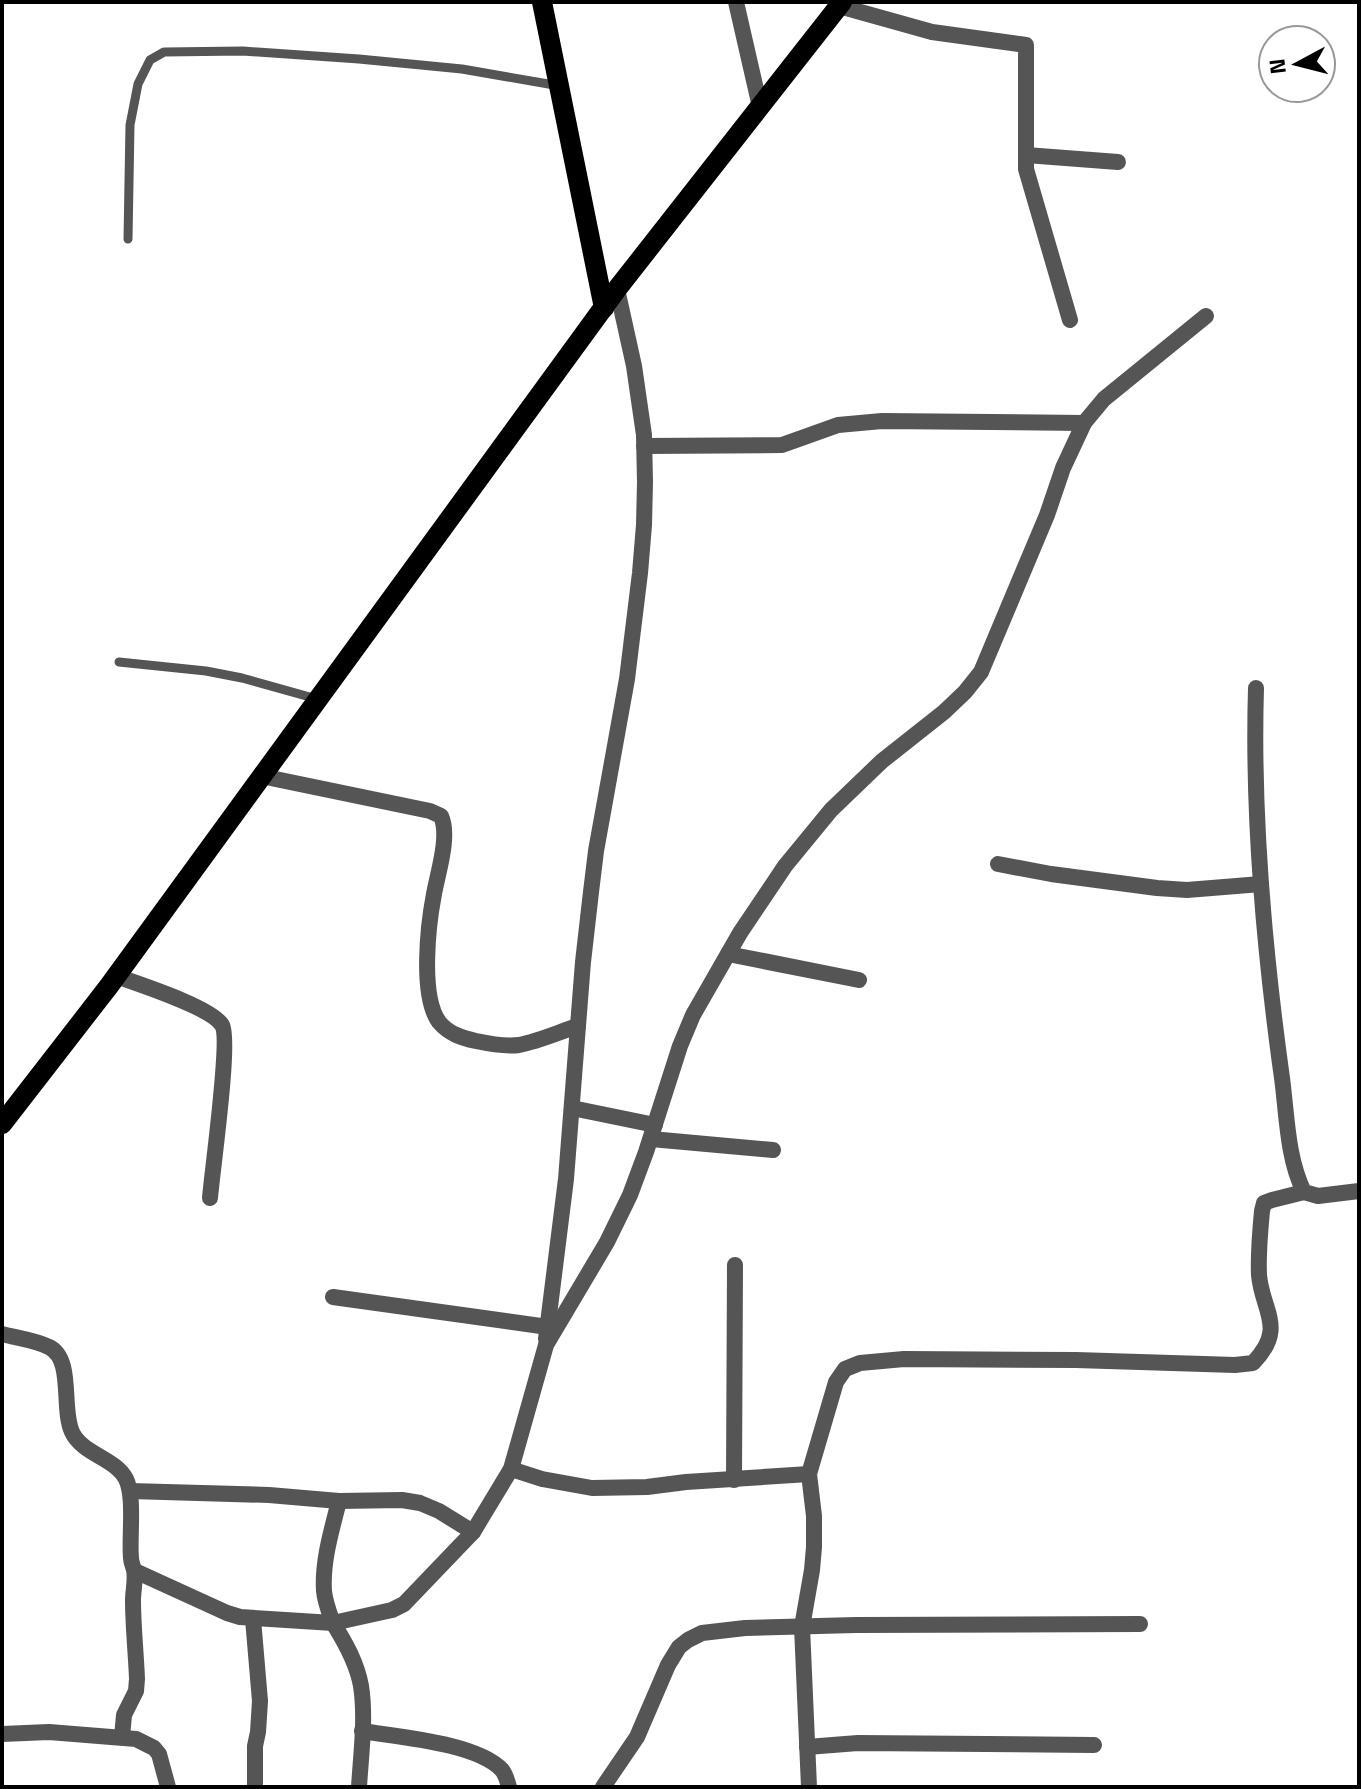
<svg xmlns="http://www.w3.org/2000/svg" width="1361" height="1789" font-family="'Titillium Web',sans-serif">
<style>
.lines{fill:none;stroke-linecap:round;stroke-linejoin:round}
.lane{stroke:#555;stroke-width:9}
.street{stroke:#555;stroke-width:16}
.primary{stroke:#000;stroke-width:20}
</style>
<rect width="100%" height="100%" fill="#fff"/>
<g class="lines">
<!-- lane -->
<g class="lane">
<polyline points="128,239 130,125 138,84 150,60 164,52 243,51 359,59 462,69 560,86"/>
<polyline points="119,662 206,671 242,678 317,699"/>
</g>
<!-- street -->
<g class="street">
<polyline points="736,2 760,107"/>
<polyline points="839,6 932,32 1026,45 1026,169 1070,320"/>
<polyline points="1026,155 1118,162"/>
<polyline points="644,446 782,445 838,425 882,421 1084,423"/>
<path d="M 1256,688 C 1252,819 1264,949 1282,1078 C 1287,1115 1287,1158 1304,1192 L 1318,1196 L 1359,1191"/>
<path d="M 261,776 L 430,811 L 441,816 C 450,836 438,872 434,894 C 428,925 420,996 439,1022 C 449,1034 462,1038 476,1041 C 490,1044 505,1047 519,1045 C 539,1041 559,1032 578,1026"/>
<polyline points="998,864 1051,874 1157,888 1187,890 1261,884"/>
<polyline points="728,954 859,980"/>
<path d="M 116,976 C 138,984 211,1007 222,1025 C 231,1039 212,1172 210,1198"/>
<polyline points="572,1108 655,1125"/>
<polyline points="651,1139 773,1150"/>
<polyline points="333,1297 548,1327"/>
<path d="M 2,1334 C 17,1338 35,1340 49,1347 C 74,1359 61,1408 72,1432 C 82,1454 115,1458 126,1479 C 135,1497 129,1537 131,1558 C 131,1562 133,1566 134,1570 C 136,1579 133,1591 133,1600 C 133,1626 136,1653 137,1679 L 136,1691 L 124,1715 L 122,1737"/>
<polyline points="546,1339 566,1179 583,962 591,892 596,851 627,679 640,573 644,525 645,482 644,435 634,366 617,289"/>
<polyline points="511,1469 542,1479 592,1488 647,1487 686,1482 809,1474"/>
<polyline points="734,1480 735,1265"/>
<polyline points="130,1491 269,1495 339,1501 402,1500 420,1503 439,1511 473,1532"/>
<path d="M 135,1571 L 227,1613 L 240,1617 L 333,1623 C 329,1612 325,1602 324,1591 C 322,1561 332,1529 339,1501"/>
<polyline points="253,1619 260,1701 258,1732 255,1746 255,1787"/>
<path d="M 362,1731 C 398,1737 477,1743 502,1770 C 506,1775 507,1780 509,1787"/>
<polyline points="2,1734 49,1732 136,1739 154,1748 159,1754 168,1787"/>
<polyline points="807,1747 858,1743 1094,1745"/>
<path d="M 359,1787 C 361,1754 366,1718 361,1686 C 357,1663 345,1642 333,1623 L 392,1610 L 404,1604 L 473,1532 L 511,1469 L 546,1345 L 607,1242 L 630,1195 L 646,1152 L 680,1046 L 693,1015 L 740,933 L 785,866 L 831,810 L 882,761 L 944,712 L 965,692 L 981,672 L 1047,515 L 1063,468 L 1084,423 L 1104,399 L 1206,316"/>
<polyline points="603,1787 637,1737 668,1665 679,1647 688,1640 702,1633 745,1628 856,1625 1140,1624"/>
<path d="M 809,1787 L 802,1627 L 812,1570 L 814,1547 L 814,1516 L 809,1474 L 836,1382 L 845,1369 L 860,1363 L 904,1359 L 1076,1360 L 1235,1365 L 1253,1363 C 1287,1328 1262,1311 1259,1275 C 1258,1254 1260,1232 1262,1211 L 1264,1203 L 1272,1200 L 1304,1192"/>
</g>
<!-- primary -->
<g class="primary">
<polyline points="542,2 604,308"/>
<polyline points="2,1124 109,986 617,289 842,2"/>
</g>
</g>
<!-- border -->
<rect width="1361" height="1789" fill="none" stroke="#000000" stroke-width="8"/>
<!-- north arrow -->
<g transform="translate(1297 64) rotate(263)"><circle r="38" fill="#ffffff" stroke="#999999" stroke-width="2"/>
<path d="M0-6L14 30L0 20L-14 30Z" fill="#000000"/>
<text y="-12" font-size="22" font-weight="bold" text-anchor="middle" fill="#000000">N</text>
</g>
</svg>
